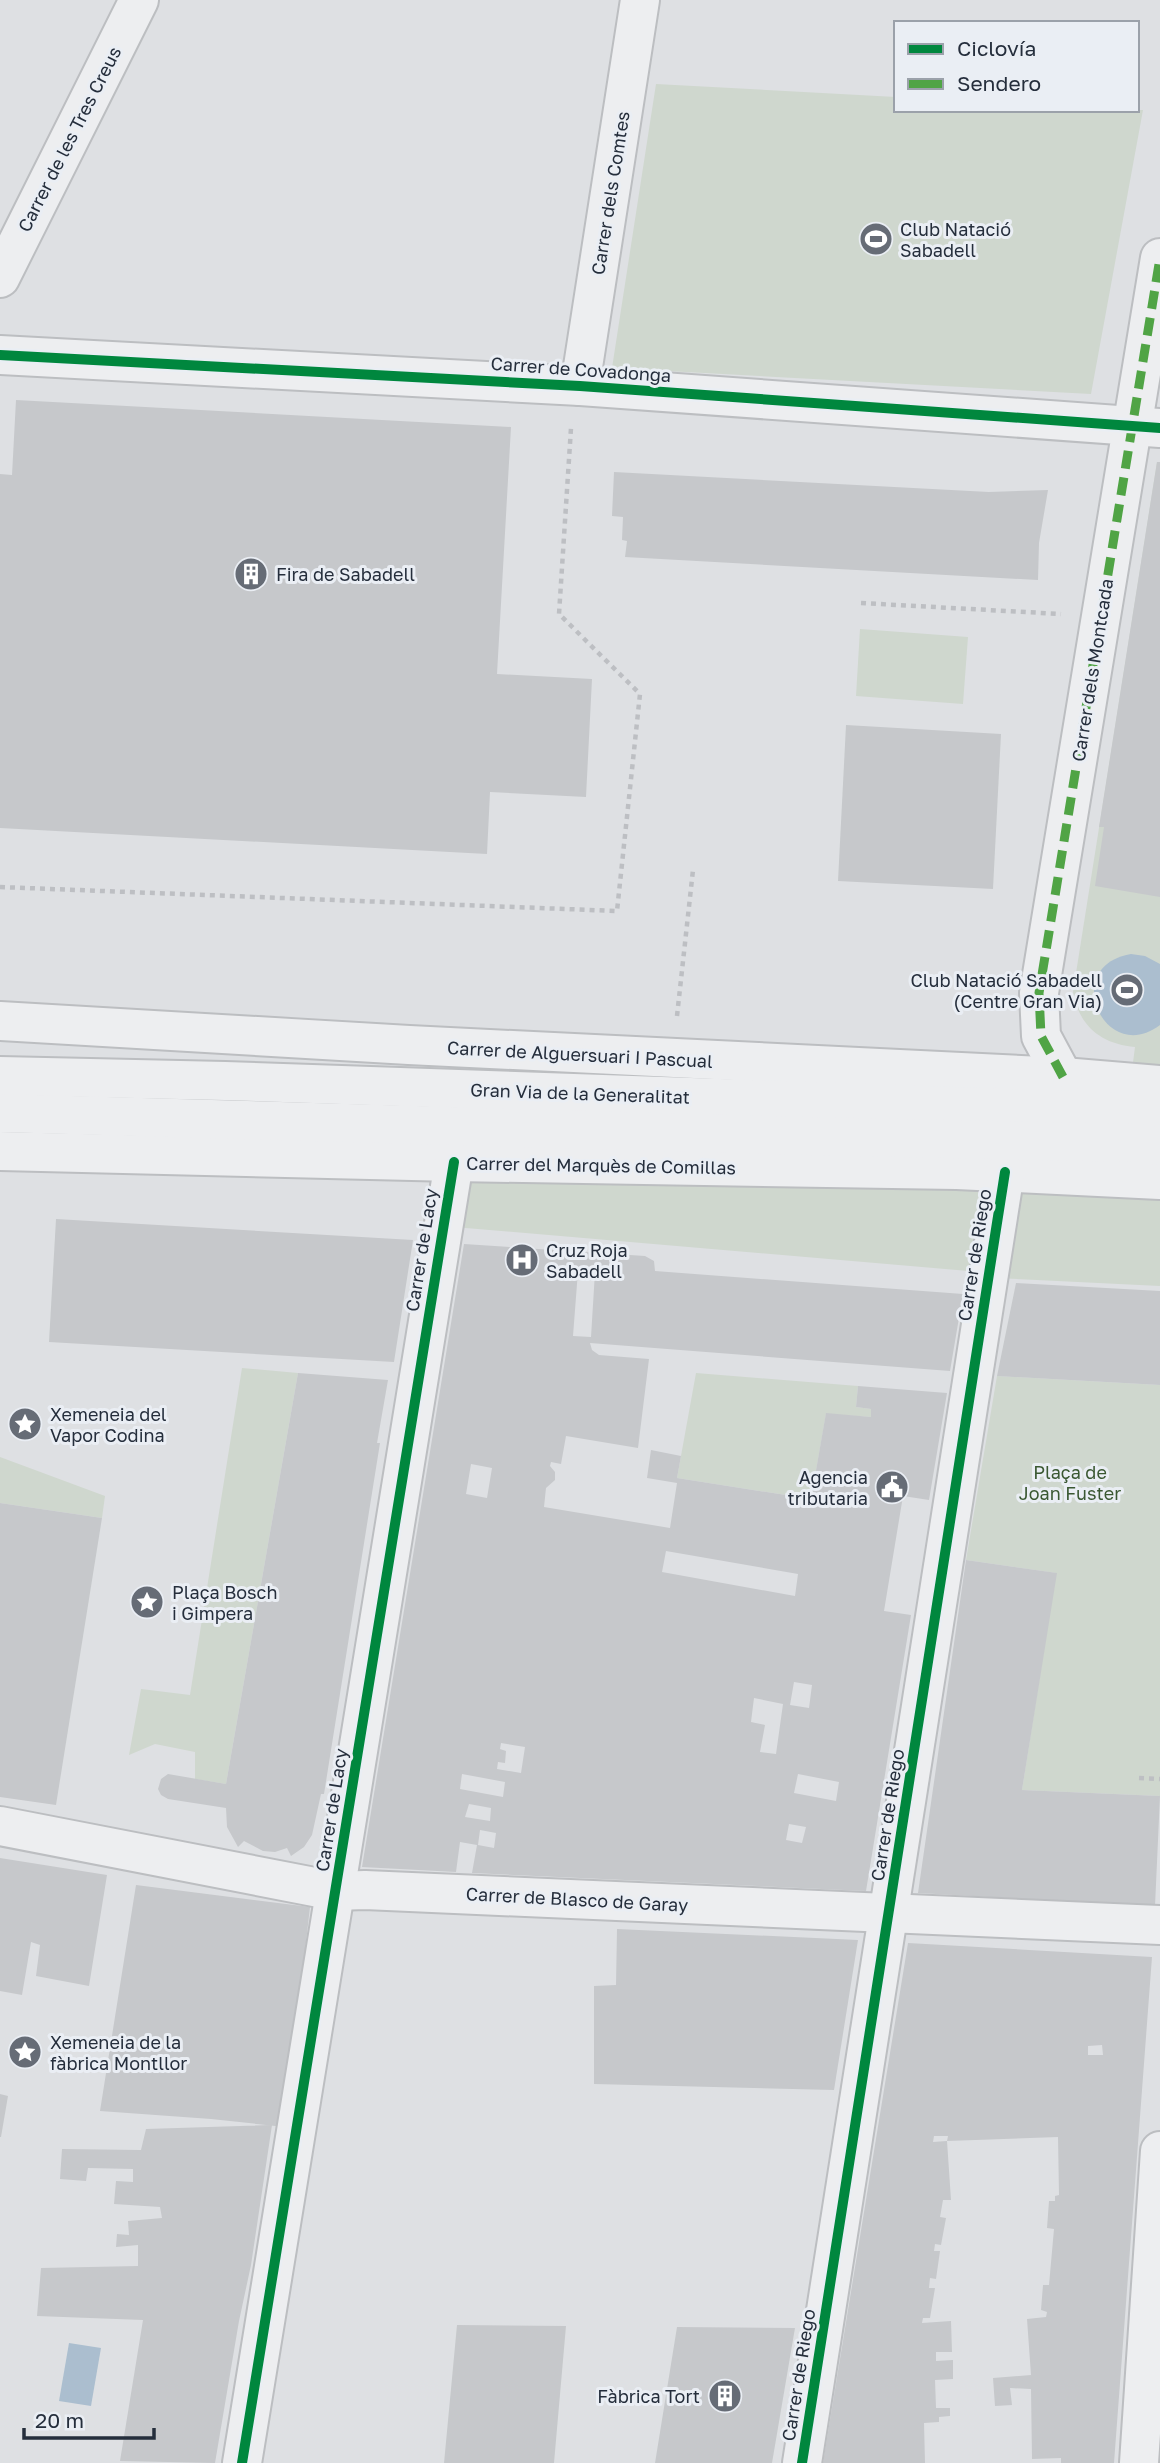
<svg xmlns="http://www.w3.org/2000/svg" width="1160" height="2463" font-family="'Golos Text',sans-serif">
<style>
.green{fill:#cfd7ce}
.water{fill:#abbecf}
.building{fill:#c6c8cb;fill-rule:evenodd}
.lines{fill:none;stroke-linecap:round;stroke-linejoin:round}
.minor-casing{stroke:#bcbec1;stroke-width:42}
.tertiary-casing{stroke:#bcbec1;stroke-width:42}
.path{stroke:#bdbfc3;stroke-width:4.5;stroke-dasharray:5 5;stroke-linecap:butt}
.minor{stroke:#edeef0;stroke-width:38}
.tertiary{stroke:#edeef0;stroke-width:38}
.quiet{stroke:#50a445;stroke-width:9;stroke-dasharray:18 9;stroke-linecap:butt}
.cycleway-casing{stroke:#eaeef4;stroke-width:15}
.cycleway{stroke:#00873e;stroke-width:10}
.labels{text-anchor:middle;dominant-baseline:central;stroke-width:6;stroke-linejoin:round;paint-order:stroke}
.street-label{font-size:18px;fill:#252e3c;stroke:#eaeef4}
.poi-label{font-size:18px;fill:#252e3c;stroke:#eaeef4;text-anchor:start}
.park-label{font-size:18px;fill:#3a5832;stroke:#eaeef4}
</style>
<rect width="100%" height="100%" fill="#dee0e3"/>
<!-- green -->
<g class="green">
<polygon points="656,84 896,97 896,110 1143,110 1091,394 612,368"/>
<path d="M 1157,462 L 1160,462 L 1160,1081 L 1131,1078 L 1135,1047 C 1101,1044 1079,1026 1073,992 Z"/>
<polygon points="860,629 968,637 963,704 856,696"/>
<polygon points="454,1162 993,1181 980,1272 454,1227"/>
<polygon points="1011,1177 1160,1186 1160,1286 995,1278"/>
<polygon points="242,1368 298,1373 226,1784 195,1779 195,1752 155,1744 129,1755 141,1689 190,1695"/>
<polygon points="696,1373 858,1386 856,1407 871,1409 871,1417 826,1414 811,1499 677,1478"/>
<polygon points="997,1376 1160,1385 1160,1796 1022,1790 1056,1573 966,1560"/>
<polygon points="0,1457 105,1496 102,1518 0,1503"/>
</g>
<!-- water -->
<g class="water">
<path d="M 1131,954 L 1145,956 L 1160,964 L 1160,1025 C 1105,1067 1059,966 1131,954 Z"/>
<polygon points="69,2343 101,2348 91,2406 59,2401"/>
</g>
<!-- building -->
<g class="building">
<polygon points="16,400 511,427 497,674 592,679 586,797 490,792 487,854 0,828 0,474 12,475"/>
<polygon points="1157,462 1160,462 1160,897 1095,886 1104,827 1099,827"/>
<polygon points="614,472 989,492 1048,490 1039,543 1038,580 625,557 627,541 622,540 623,517 612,516"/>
<polygon points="846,725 1001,734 993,889 838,881"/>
<polygon points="56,1219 413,1240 394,1362 49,1342"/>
<path d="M 464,1244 L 645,1256 L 654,1261 L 655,1271 L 963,1294 L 950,1371 L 590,1343 L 592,1350 L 599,1355 L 649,1359 L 638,1448 L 566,1436 L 561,1464 L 551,1462 L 550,1466 L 555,1472 L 555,1480 L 546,1488 L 544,1507 L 670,1528 L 677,1483 L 647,1478 L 651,1450 L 681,1456 L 677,1478 L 811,1499 L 826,1413 L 871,1417 L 871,1409 L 856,1407 L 858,1386 L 947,1393 L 929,1500 L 903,1496 L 884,1611 L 911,1615 L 866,1891 L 472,1873 L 477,1845 L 460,1842 L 456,1872 L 362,1867 ZM 578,1271 L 595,1272 L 591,1337 L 573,1336 ZM 471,1464 L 492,1468 L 487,1498 L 466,1494 ZM 666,1551 L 798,1574 L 795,1596 L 662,1572 ZM 794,1682 L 812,1685 L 809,1708 L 790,1705 ZM 754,1698 L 783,1704 L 776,1754 L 760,1752 L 765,1725 L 751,1722 ZM 501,1743 L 525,1747 L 521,1773 L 497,1769 L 498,1762 L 505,1763 L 506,1751 L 500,1749 ZM 462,1774 L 505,1782 L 503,1797 L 460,1789 ZM 798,1774 L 839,1782 L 836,1801 L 794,1793 ZM 469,1804 L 491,1808 L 490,1821 L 465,1817 ZM 789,1824 L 806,1827 L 802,1843 L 786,1840 ZM 480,1830 L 496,1833 L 494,1848 L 478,1845 Z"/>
<polygon points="1016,1283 1160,1291 1160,1385 997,1376"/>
<polygon points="298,1373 388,1380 377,1443 380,1443 324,1794 321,1794 312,1835 304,1847 291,1856 287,1848 275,1852 263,1851 244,1841 238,1847 227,1827 226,1808 168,1799 161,1795 158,1789 161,1779 168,1774 226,1784"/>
<polygon points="0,1503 102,1518 56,1805 0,1797"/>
<polygon points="966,1560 1057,1573 1022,1790 1160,1796 1155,1906 918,1893"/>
<polygon points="0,1858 107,1875 89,1986 36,1976 40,1945 31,1942 22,1995 0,1991"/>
<polygon points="136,1885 310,1907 285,2127 211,2119 100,2111"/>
<polygon points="617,1929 858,1940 834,2090 594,2084 594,1986 616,1985"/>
<path d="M 908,1943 L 1152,1957 L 1114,2463 L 1061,2463 L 1061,2458 L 1032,2459 L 1031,2389 L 1010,2388 L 1012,2405 L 995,2406 L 993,2378 L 1031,2375 L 1027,2319 L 1046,2317 L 1047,2312 L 1041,2310 L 1043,2285 L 1049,2285 L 1054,2229 L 1047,2228 L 1049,2201 L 1055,2201 L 1055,2196 L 1059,2195 L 1058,2137 L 947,2141 L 948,2136 L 934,2136 L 933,2142 L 947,2141 L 951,2200 L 943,2200 L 940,2217 L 946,2218 L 941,2245 L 935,2244 L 934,2251 L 940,2251 L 936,2279 L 930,2278 L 929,2288 L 935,2288 L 930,2318 L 923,2318 L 922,2323 L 951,2321 L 952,2352 L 936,2352 L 936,2361 L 953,2360 L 953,2379 L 935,2380 L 936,2408 L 950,2408 L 950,2416 L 939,2417 L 939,2422 L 924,2423 L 925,2463 L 823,2463 ZM 1102,2045 L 1103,2055 L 1088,2055 L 1088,2046 Z"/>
<polygon points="0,2094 8,2096 1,2137 0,2137"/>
<polygon points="272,2125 251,2265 239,2321 215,2463 120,2461 143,2320 37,2316 41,2268 138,2266 138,2245 116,2247 117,2234 129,2235 128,2221 162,2218 160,2207 114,2204 116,2181 133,2182 133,2169 88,2168 86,2181 60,2179 62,2149 141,2150 146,2129"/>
<polygon points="457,2325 566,2326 554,2463 444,2463"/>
<polygon points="677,2327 795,2328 772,2463 655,2463"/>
</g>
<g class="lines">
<defs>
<g id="minor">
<polyline points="0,355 580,386 1160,428"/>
<polyline points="580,386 640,0"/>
<polyline points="0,1021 409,1045 1063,1077 1160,1085"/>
<polyline points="1063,1077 1041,1036 1039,993 1160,258"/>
<polyline points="0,1151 454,1162 957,1170 1160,1180"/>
<polyline points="0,1826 335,1891 365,1890 1160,1925"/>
<polyline points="242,2463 454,1162"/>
<polyline points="802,2463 1005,1172"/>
<polyline points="1139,2463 1160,2151"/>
</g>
<g id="tertiary">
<polyline points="0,278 139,0"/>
<polyline points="1010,1075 1060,1108"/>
<polyline points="0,1076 225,1081 1160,1113"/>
<polyline points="0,1113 763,1135 1136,1143 1160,1146"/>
</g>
</defs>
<!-- minor casing -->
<use href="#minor" class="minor-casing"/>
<!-- tertiary casing -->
<use href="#tertiary" class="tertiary-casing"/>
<!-- path -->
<g class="path">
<polyline points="861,603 1061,614"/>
<polyline points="0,887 617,911 640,694 559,614 571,428"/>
<polyline points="677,1016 693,870"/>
<polyline points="1139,1778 1160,1779"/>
</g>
<!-- minor -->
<use href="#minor" class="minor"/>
<!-- tertiary -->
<use href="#tertiary" class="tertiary"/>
<!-- quiet -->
<polyline class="quiet" points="1063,1077 1041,1036 1039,993 1160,258"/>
<defs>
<g id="cycleway">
<polyline points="0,355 580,386 1160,428"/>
<polyline points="242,2463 454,1162"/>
<polyline points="802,2463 1005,1172"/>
</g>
</defs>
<!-- cycleway casing -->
<use href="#cycleway" class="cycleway-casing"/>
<!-- cycleway -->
<use href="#cycleway" class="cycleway"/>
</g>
<!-- icons -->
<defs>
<symbol id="stadium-disc" viewBox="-11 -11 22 22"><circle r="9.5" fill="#666c76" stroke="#eaeef4"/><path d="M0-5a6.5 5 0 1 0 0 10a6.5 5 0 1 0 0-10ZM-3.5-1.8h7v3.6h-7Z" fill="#fff"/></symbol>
<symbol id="building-disc" viewBox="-11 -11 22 22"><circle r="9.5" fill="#666c76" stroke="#eaeef4"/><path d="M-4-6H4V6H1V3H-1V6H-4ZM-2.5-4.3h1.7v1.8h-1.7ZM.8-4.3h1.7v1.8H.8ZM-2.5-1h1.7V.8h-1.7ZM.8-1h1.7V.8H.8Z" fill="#fff"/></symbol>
<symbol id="hospital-disc" viewBox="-11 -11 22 22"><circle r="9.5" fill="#666c76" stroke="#eaeef4"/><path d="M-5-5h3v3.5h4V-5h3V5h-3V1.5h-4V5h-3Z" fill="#fff"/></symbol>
<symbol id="sight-disc" viewBox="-11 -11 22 22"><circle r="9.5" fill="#666c76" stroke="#eaeef4"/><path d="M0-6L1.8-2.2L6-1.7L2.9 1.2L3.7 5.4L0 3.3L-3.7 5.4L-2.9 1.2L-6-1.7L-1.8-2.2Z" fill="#fff"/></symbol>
<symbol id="civic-disc" viewBox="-11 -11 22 22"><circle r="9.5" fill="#666c76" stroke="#eaeef4"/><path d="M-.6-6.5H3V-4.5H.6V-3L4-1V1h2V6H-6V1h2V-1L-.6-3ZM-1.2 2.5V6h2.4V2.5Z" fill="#fff"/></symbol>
</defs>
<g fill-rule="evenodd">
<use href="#stadium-disc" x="857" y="220" width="38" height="38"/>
<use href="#building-disc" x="232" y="555" width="38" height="38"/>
<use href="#stadium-disc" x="1108" y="971" width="38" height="38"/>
<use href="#hospital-disc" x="503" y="1241" width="38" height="38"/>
<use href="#sight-disc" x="6" y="1405" width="38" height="38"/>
<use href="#civic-disc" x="873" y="1468" width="38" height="38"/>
<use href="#sight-disc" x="128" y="1583" width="38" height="38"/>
<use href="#sight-disc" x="6" y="2033" width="38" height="38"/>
<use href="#building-disc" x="706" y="2377" width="38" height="38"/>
</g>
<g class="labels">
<!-- street labels -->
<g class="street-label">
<text transform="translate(69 139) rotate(-63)">Carrer de les Tres Creus</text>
<text transform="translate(610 193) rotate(-81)">Carrer dels Comtes</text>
<text transform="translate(581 369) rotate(4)">Carrer de Covadonga</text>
<text transform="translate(1092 670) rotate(-81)">Carrer dels Montcada</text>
<text transform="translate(580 1054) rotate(3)">Carrer de Alguersuari I Pascual</text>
<text transform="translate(580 1093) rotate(2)">Gran Via de la Generalitat</text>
<text transform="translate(601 1165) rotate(1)">Carrer del Marquès de Comillas</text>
<text transform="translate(421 1250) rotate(-81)">Carrer de Lacy</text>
<text transform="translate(974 1255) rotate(-81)">Carrer de Riego</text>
<text transform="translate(331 1810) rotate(-81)">Carrer de Lacy</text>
<text transform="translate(887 1815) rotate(-81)">Carrer de Riego</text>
<text transform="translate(577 1899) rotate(3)">Carrer de Blasco de Garay</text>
<text transform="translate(798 2375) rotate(-81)">Carrer de Riego</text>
</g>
<!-- poi labels -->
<g class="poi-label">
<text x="900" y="229">Club Natació<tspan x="900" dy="21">Sabadell</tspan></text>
<text x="276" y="574">Fira de Sabadell</text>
<text x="1102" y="980" text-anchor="end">Club Natació Sabadell<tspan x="1102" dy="21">(Centre Gran Via)</tspan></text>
<text x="546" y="1250">Cruz Roja<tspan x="546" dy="21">Sabadell</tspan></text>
<text x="50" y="1414">Xemeneia del<tspan x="50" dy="21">Vapor Codina</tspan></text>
<text x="868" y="1477" text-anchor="end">Agencia<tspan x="868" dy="21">tributaria</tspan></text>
<text x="172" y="1592">Plaça Bosch<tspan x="172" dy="21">i Gimpera</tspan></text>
<text x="50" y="2042">Xemeneia de la<tspan x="50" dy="21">fàbrica Montllor</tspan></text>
<text x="700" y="2396" text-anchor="end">Fàbrica Tort</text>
</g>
<!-- park labels -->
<g class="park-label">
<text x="1070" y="1472">Plaça de<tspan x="1070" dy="21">Joan Fuster</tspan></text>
</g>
</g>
<!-- legend -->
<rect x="894" y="21" width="245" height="91" fill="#eaeef4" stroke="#9ba1aa" stroke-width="2"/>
<rect x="908" y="44" width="35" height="10" fill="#00873e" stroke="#9ba1aa" stroke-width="2"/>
<text x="957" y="56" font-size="21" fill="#252e3c">Ciclovía</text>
<rect x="908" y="79" width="35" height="10" fill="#50a445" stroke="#9ba1aa" stroke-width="2"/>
<text x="957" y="91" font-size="21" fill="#252e3c">Sendero</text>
<!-- scale -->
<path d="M24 2428v10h130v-10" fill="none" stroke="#252e3c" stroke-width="3.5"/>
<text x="35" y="2428" font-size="21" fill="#252e3c" stroke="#eaeef4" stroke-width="5" paint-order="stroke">20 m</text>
</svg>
